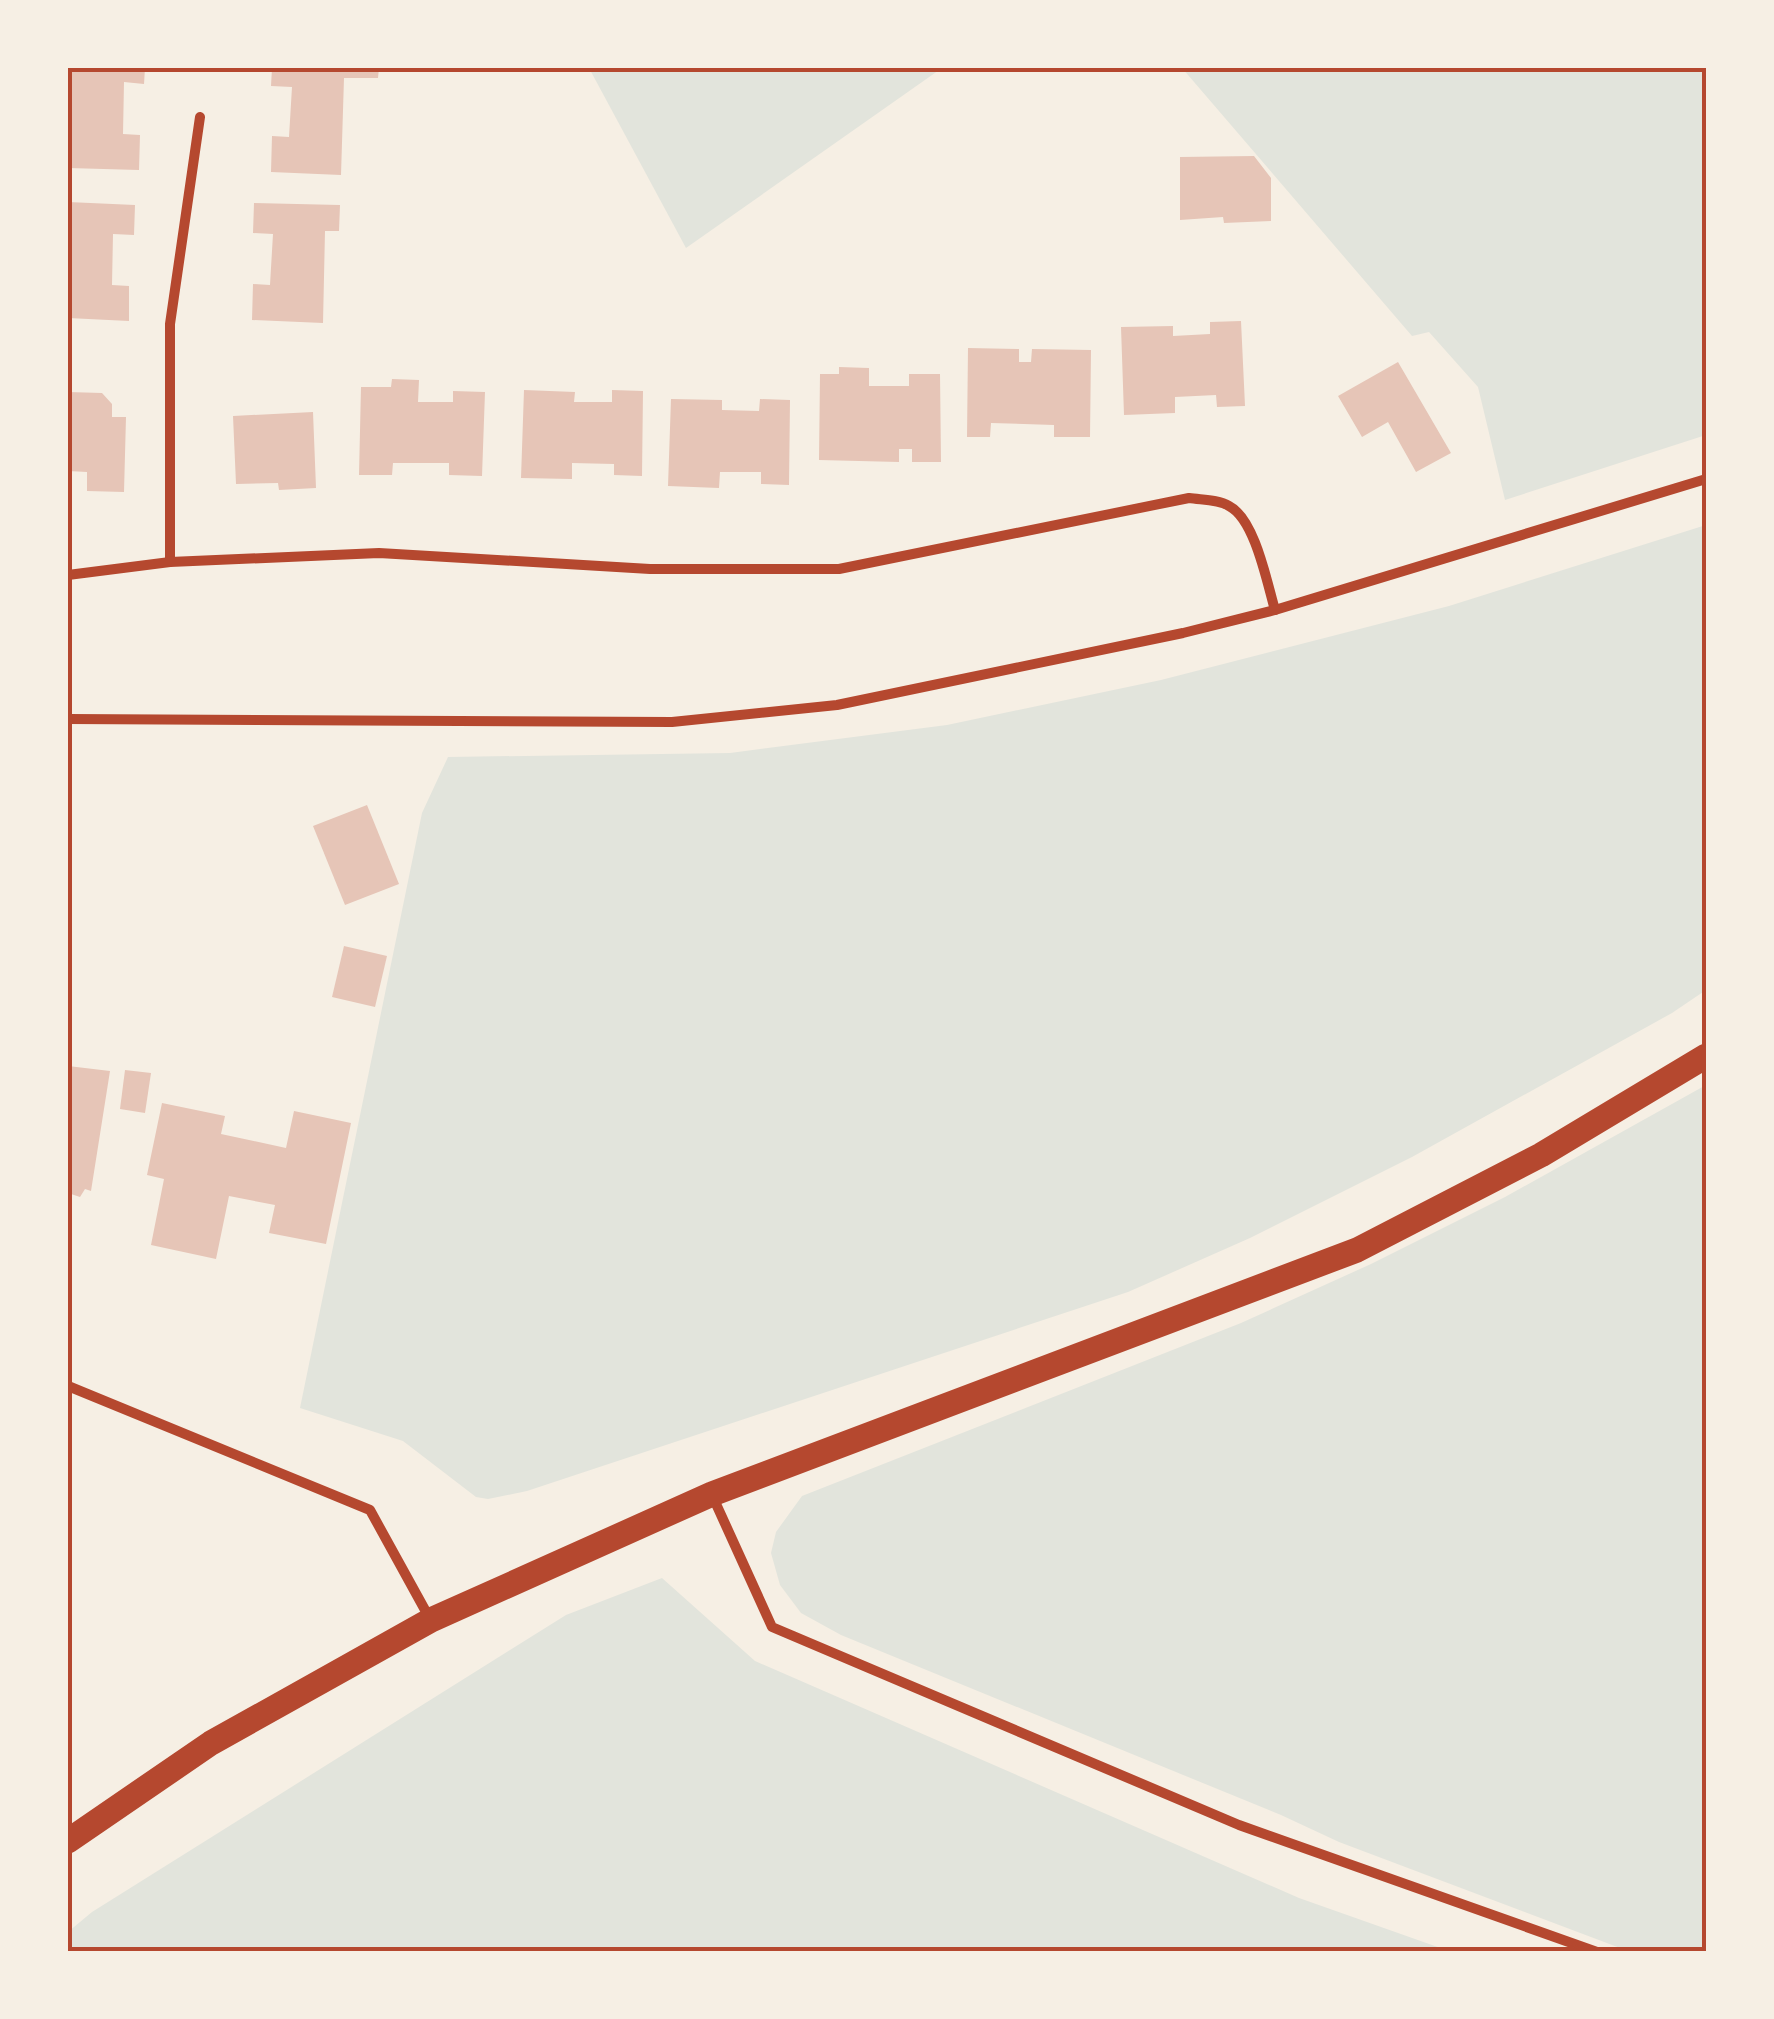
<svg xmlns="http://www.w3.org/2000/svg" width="1774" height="2019" font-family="Ubuntu,sans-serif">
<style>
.green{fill:#e2e4dc}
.building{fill:#e6c5b7}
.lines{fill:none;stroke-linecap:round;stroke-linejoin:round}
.minor{stroke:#b5482f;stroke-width:10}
.primary{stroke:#b5482f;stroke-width:25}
.neatline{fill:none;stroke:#b5482f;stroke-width:4}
</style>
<rect width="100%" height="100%" fill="#f6efe4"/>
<!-- green -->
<g class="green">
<polygon points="589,68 942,68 686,248"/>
<polygon points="1182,68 1706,68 1706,435 1505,500 1478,387 1429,332 1412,336"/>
<polygon points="1706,525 1706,990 1672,1013 1412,1157 1250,1238 1128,1292 527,1491 488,1499 476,1497 403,1441 300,1408 422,813 448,757 730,753 947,725 1161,680 1449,606"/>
<polygon points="1706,1085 1706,1951 1628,1951 1339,1842 1281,1815 841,1635 801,1613 780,1585 771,1553 776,1532 802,1496 1241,1323 1371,1264 1505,1197"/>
<polygon points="662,1578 755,1661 1299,1898 1449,1951 68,1951 68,1932 92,1912 566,1615"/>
</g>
<!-- building -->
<g class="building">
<polygon points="68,68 145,68 144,84 124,82 123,134 140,135 139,170 68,168"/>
<polygon points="272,68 379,68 378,78 344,78 341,175 271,172 272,136 289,137 292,87 271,86"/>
<polygon points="1254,156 1271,178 1271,221 1224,223 1223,217 1180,220 1180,157"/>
<polygon points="68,202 135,205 134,235 113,234 112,285 129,286 129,321 68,318"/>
<polygon points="254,203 340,205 339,231 325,231 323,323 252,320 253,284 270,285 273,234 253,233"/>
<polygon points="1241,321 1245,406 1217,407 1216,395 1175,397 1175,413 1124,415 1121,327 1173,326 1173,336 1210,334 1210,322"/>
<polygon points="968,348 1019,349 1019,362 1031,362 1032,349 1091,350 1090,437 1054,437 1054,425 991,423 990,437 967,437"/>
<polygon points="1398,362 1451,453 1416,472 1388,422 1362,437 1338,396"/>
<polygon points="839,367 869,368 869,386 909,386 909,374 940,374 941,462 912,462 912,449 899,449 899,462 819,460 820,374 839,374"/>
<polygon points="392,379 419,380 418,402 453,402 453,391 485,392 482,476 449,475 449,463 393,463 392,475 359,475 361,387 391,387"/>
<polygon points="524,390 575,392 574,402 612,402 612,390 643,391 642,476 614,475 614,464 572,463 572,479 521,478"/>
<polygon points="68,392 102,393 112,404 112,417 126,417 124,492 87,491 87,472 68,471"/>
<polygon points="671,399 722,400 722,410 759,411 760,399 790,400 789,485 761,484 761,472 720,472 719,488 668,486"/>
<polygon points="313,412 316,488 279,490 278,483 236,484 233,416"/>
<polygon points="367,805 399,884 345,905 313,826"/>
<polygon points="344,946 387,956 375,1007 332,997"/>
<polygon points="68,1066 110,1071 91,1191 85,1189 80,1197 68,1193"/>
<polygon points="125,1070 151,1073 145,1113 120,1109"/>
<polygon points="162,1103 225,1116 221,1134 286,1148 294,1111 351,1123 326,1244 269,1233 275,1205 229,1196 216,1259 151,1245 164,1179 147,1175"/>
</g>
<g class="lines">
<!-- minor -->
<g class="minor">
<polyline points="170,562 170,324 200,117"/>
<path d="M 68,575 L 170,562 L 379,553 L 650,569 L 839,569 L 1189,498 C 1202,500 1218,499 1229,506 C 1255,519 1267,583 1275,610"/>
<polyline points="68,719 672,722 837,705 1183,633 1275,610 1706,479"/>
<polyline points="68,1386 370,1510 430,1619"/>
<polyline points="712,1495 772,1627 1239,1825 1597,1952"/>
</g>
<!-- primary -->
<polyline class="primary" points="68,1841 211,1743 431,1620 712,1494 1357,1250 1541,1155 1706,1056"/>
</g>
<!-- border -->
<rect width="1774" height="2019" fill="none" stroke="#f6efe4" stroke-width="140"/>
<rect x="70" y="70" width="1634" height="1879" class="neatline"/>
</svg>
